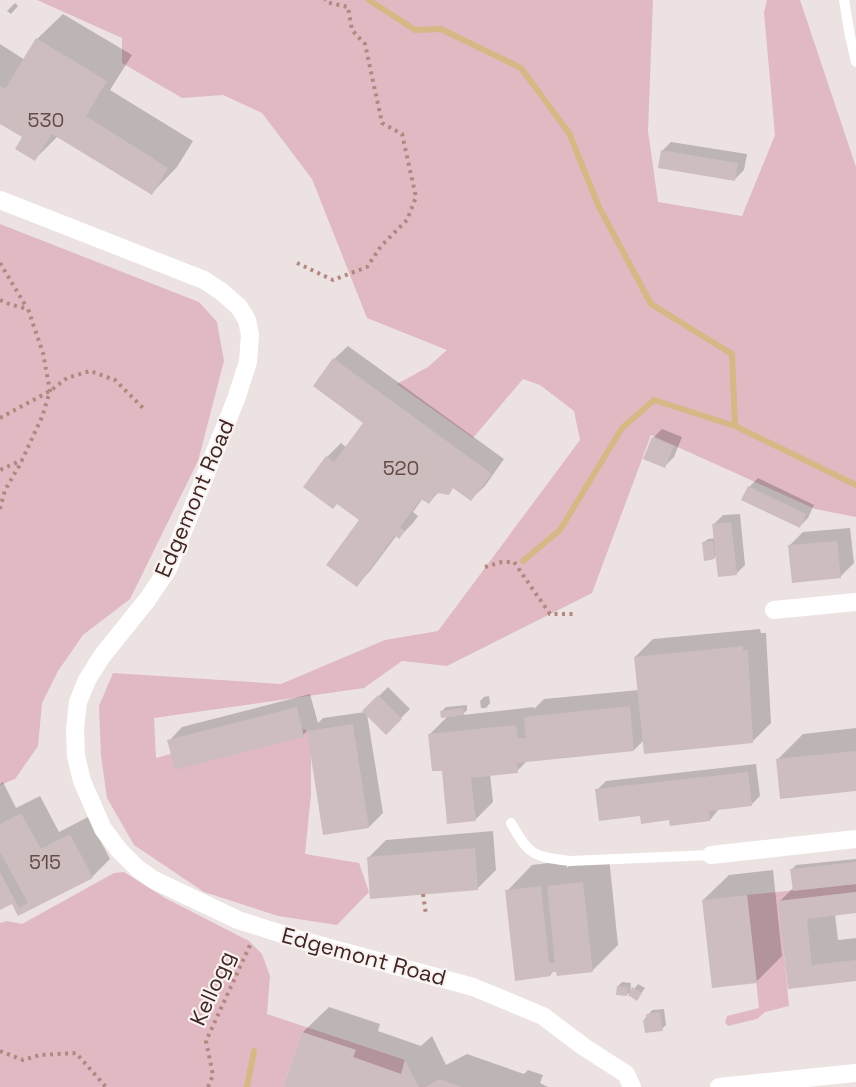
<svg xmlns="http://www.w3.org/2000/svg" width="856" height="1087" font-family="'Space Grotesk',sans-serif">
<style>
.green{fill:#e0b9c3}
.shadow{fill:#0003}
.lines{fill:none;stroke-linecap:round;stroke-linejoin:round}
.stream{stroke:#d7b785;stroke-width:6}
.building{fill:#cebdbe}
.path{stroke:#b3877f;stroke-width:4;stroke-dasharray:3 4.5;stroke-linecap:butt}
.lane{stroke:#fff;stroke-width:10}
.street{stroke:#fff;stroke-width:18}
.labels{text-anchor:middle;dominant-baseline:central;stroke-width:4.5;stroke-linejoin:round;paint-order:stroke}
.number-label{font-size:20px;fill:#644c48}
.street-label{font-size:22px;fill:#402620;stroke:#f9f2f3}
</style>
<rect width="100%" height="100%" fill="#ede2e2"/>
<!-- green -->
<g class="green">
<polygon points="37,0 653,0 648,131 658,202 742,216 775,135 764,13 767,0 800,0 856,167 856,517 815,509 651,435 592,593 447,666 402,661 364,688 154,718 156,758 285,722 311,732 311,794 305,854 359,863 369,892 337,925 278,916 204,892 134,845 107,798 101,756 99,706 113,673 281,684 385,640 438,631 580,440 574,411 540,385 523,379 473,438 397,384 428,367 447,350 367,318 312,179 262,113 223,95 182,98 122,63 122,38"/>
<polygon points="0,224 199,302 217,322 224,361 198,461 130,599 83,635 58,671 42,703 38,746 15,779 0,785"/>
<polygon points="124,872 165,898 249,941 262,954 270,976 267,1014 405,1060 401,1074 353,1057 355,1050 302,1032 283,1087 0,1087 0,923 7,921 22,924 114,873"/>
<polygon points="856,884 856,892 779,901 789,1006 765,1012 757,1019 728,1026 725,1022 727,1016 759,1008 747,895"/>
</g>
<!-- shadow -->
<g class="shadow">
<polygon points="15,3 18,6 11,14 7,11"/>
<polygon points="63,14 132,55 110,90 193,141 177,167 152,193 58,136 35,159 24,137 0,122 0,44 25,60 37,39"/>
<polygon points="671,142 747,154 744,170 735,179 662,151"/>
<polygon points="348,346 504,459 485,486 471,499 454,487 448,493 439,492 429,502 423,498 413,512 418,516 413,523 399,537 397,535 370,571 357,585 361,520 327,457 341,443 347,448 365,423 334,359"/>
<polygon points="662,429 682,437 674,457 665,466 653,438"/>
<polygon points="758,478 814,505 808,518 799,527 749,487"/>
<polygon points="740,514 745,565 736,574 717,555 714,558 703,543 708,539 716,538 714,524 723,515"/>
<polygon points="850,528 854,563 840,577 789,546 803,532"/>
<polygon points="760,629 761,633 766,633 771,723 752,742 644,740 634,750 528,760 517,771 490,774 493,802 475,820 443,769 430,734 448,716 442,711 446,707 467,705 467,710 462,715 534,707 534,709 544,699 639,690 635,657 653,639"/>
<polygon points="388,687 410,709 386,733 367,714 383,813 369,827 324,834 308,730 303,735 169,741 182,727 310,694 318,723 323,718 365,712 364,711"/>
<polygon points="489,696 490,703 486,708 481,708 480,701 484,697"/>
<polygon points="856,728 856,790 777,760 803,734"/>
<polygon points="756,764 760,796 751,805 719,809 710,820 670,818 642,815 597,790 606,781"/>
<polygon points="3,782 16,808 40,796 59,832 88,817 110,859 92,877 18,914 12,902 0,908 0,784"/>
<polygon points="493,831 496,870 478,888 368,858 386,840"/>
<polygon points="609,857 618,945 592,971 555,970 550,975 507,891 532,865 566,861 567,868 574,861"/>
<polygon points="856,859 856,911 835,914 838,940 856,938 856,980 789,987 780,901 794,887 792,869 796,865"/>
<polygon points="773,870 782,956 756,982 703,900 729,875"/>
<polygon points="622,982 631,983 630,994 638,984 645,988 637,999 628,993 626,995 618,986"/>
<polygon points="329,1007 380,1024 378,1031 421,1046 432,1036 446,1065 467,1054 524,1074 528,1070 543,1075 540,1083 548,1087 285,1087 303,1032"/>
<polygon points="664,1009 666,1025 662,1029 644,1020 652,1010"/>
</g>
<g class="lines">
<!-- stream -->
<g class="stream">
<polyline points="369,0 415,30 441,29 521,68 569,133 599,207 651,304 732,354 735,426"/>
<polyline points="523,561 560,530 622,428 654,400 735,426 856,485"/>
<polyline points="247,1087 254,1051"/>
</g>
</g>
<!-- building -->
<g class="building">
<polygon points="36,38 107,81 86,116 168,168 152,195 52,134 35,161 15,149 22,137 0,124 0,86 5,89"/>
<polygon points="661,150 738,163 735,181 658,168"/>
<polygon points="333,358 492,474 471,501 453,488 449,495 437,493 429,504 421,499 400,527 405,531 399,539 395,535 357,587 326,565 359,520 337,504 333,509 303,487 326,456 334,462 363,423 313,386"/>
<polygon points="652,437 674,446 665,468 643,459"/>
<polygon points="748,486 806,514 800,528 741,500"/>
<polygon points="731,522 737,575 718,577 712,524"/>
<polygon points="713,541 715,559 704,561 702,542"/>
<polygon points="837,541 841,578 792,583 788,545"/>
<polygon points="743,646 743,650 748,650 753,743 644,754 634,657"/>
<polygon points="378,695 402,719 386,735 362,711"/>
<polygon points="630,706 634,751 517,763 518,773 471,778 476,821 447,824 442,771 432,771 428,734 516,725 518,738 526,738 524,717"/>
<polygon points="297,707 304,737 175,770 167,740"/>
<polygon points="463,708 464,715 441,718 440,711"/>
<polygon points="353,724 369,828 323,835 307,731"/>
<polygon points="856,751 856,791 780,799 776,759"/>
<polygon points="748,772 752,806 709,811 710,821 670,826 669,820 641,824 640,816 599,821 595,789"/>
<polygon points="21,813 41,849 70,834 93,878 18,916 12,904 0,910 0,872 19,908 28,903 0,852 0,824"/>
<polygon points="475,848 478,890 370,899 367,857"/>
<polygon points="856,862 856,884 793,891 790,869"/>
<polygon points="583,882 593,972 557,976 556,972 550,972 551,976 515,981 505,890 541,886 549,963 555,963 547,886"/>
<polygon points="856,892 856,913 807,919 812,965 856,960 856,981 788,989 778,901"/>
<polygon points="747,895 757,983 712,988 702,900"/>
<polygon points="617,986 628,987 627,996 616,995"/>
<polygon points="632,987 642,993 637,1001 628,995"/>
<polygon points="660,1012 663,1031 645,1033 643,1020 647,1019 646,1014"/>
<polygon points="302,1032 356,1050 353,1057 401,1074 405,1060 419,1087 283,1087"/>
<polygon points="440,1079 461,1087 425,1087"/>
</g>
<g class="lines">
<!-- path -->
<g class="path">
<polyline points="0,263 27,308"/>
<polyline points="297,263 333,280 367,267 381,246 407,220 416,197 402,134 382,123 365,44 352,30 348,7 326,2 325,0"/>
<polyline points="0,300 9,304 28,309 43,353 50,391 42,417 22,460 0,470"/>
<polyline points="0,418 50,391 67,378 90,371 115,380 143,408"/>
<polyline points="0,509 5,490 22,461"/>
<polyline points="485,567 502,562 514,562 550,614 576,614"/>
<polyline points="423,894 426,915"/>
<polyline points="0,1051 23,1060 40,1055 76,1053 106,1087"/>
<polyline points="208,1087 213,1075 206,1041 251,943"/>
</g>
<!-- lane -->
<g class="lane">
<polyline points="844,0 850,36 856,62"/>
<path d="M 511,823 C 530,856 532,856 570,861 L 711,855"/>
</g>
<!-- street -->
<g class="street">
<polyline points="0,200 204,280 222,292 239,307 247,320 250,335 248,362 236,399 168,569 147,600 102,656 87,680 78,702 75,729 76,756 82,781 103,829 119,850 138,869 154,880 238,920 304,941 473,987 543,1016 584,1047 626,1074 632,1087"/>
<polyline points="774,610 856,602"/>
<polyline points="711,855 856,839"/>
<polyline points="719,1087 856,1073"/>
</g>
</g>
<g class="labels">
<!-- number labels -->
<g class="number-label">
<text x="46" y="120">530</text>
<text x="401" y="468">520</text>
<text x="45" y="862">515</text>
</g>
<!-- street labels -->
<g class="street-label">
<text transform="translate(194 498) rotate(-67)">Edgemont Road</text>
<text transform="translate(364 956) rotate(15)">Edgemont Road</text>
<text transform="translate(212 988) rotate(-66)">Kellogg</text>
</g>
</g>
</svg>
